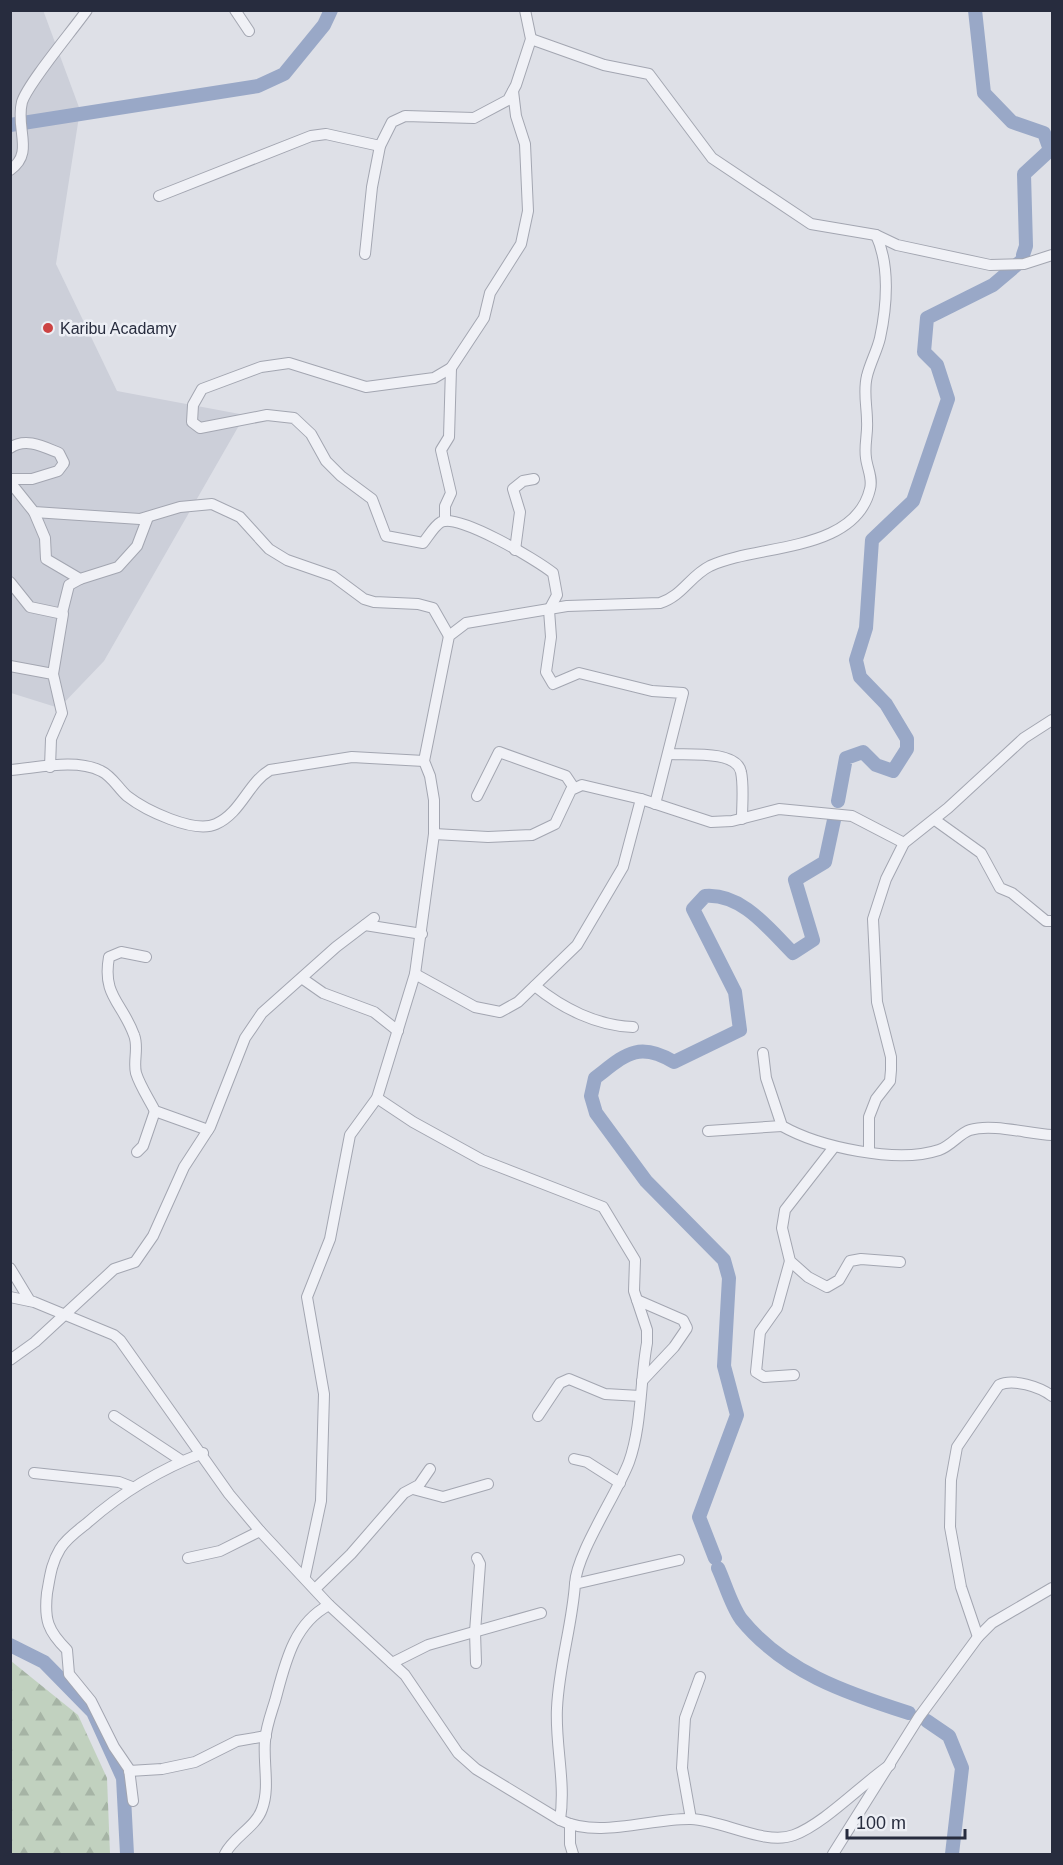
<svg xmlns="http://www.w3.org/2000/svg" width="1063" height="1865" font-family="Arial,sans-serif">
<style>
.built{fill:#cccfd9}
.forest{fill:url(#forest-firs)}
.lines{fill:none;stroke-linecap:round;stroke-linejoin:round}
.river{stroke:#99a8c7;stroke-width:14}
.minor-casing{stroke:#a3a6b1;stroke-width:12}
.minor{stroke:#f0f1f6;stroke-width:10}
.poi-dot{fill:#cc4343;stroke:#edeff5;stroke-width:2}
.labels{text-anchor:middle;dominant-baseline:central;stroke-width:5;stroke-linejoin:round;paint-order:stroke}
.poi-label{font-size:16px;fill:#272c3e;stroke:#edeff5;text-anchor:start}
</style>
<defs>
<pattern id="forest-firs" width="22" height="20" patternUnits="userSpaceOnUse" patternTransform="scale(1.5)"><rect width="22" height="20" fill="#c1d1bf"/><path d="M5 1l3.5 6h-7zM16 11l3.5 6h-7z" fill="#a6b4a5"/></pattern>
</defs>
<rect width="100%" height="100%" fill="#dee0e7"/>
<!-- built -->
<polygon class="built" points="43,10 80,110 56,264 117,391 245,415 104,661 59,708 11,693 10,11"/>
<!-- forest -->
<polygon class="forest" points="11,1661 78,1715 107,1778 110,1854 11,1854"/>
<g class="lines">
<!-- river -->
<g class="river">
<polyline points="975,10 984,93 1012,122 1044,133 1050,150 1024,174 1026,246 1023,255"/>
<polyline points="10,125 258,86 284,74 324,25 331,10"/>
<polyline points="838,801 846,758 863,752 876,765 893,771 907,749 907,739 886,704 860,677 856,660 866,628 872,540 913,501 948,399 937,365 924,352 927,318 993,285 1020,262"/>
<path d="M 715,1558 L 699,1517 L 737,1415 L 724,1366 L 729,1278 L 724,1260 L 646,1181 L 596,1113 L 591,1096 L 595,1078 C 624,1056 637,1040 674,1062 L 740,1030 L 735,992 L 693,909 L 705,896 C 742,893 769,929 793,953 L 813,940 L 795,880 L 825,862 L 834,820"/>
<path d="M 718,1568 C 725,1583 731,1605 741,1619 C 784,1672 846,1693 909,1713"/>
<polyline points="10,1645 44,1662 93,1712 123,1778 127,1854"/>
<polyline points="927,1721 949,1736 962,1768 952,1854"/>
</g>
<defs>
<g id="minor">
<polyline points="235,10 249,31"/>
<polyline points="531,39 604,65 649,74 712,158 811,224 876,235 897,245 990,265 1024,264 1052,255"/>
<path d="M 513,91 L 516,116 L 525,144 L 528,211 L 521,244 L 490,293 L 484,318 L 451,368 L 434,378 L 366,387 L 289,363 L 261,367 L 202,389 L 193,405 L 192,422 L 200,428 L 267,415 L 294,418 L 311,434 L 326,461 L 341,476 L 372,499 L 386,536 L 423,543 C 428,537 434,526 441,522 C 458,513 537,560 553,573 L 557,595 L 549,610 L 551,637 L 546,672 L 553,684 L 579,673 L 652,691 L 683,693 L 655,804"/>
<path d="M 10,170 C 35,153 15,129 22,102 C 28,83 73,30 87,10"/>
<polyline points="159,196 311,136 326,134 380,146"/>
<polyline points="365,254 372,187 380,146 392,122 405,116 474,118 508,100 516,85 531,39 525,10"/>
<path d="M 10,448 C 26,437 44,447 59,453 L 64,463 L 58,471 L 32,479 L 10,479"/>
<polyline points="10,482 34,512 140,519 180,507 212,504 240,517 269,549 287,560 333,576 364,599 374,602 418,604 433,608 449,636"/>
<polyline points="34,512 45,538 46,559 80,579 118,567 137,546 148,517"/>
<polyline points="445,521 445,506 451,493 441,450 449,437 451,368"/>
<polyline points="515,550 520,512 513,489 523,481 534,479"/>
<polyline points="10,582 30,607 63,614 53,674"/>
<polyline points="62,613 69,585 80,579"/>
<polyline points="10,666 53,674 62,713 51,739 50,767"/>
<path d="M 669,754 C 687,755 737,750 741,772 C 744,786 742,804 742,819"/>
<path d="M 10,770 C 37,768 76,758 101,771 C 112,776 118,788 127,796 C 145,810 194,834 216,824 C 241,813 248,783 270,770 L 352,757 L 424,761"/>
<polyline points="477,796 499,752 566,776 574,788"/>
<polyline points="935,820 981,853 1000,888 1012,893 1046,921 1052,921"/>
<polyline points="434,834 488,837 532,835 555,824 571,790 582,785 641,799 711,822 732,821 779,809 852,816 904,843"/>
<polyline points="365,925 422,934"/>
<path d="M 146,957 L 121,952 L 109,957 C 102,996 122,1002 134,1035 C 139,1047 133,1061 136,1073 C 140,1086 149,1099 155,1111 L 208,1130"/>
<polyline points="415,974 475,1007 500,1012 518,1002 577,945 623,867 641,799"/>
<polyline points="303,979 323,993 374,1012 398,1031"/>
<path d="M 535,986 C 562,1008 597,1026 633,1027"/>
<path d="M 763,1053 L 766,1078 L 782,1126 C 819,1147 897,1164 939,1150 C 951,1146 960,1133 970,1130 C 992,1123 1029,1134 1052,1135"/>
<path d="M 377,1098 L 413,1122 L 482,1160 L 603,1207 L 635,1260 L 634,1291 L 647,1330 L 647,1343 C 640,1380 642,1426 629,1462 C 617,1494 576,1554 575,1584"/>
<polyline points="708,1131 782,1126"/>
<polyline points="834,1147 785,1210 782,1228 790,1261 808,1277 827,1287 839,1280 850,1261 861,1259 900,1262"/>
<polyline points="137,1152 143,1146 155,1111"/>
<polyline points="869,1152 869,1117 876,1099 890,1081 891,1070 891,1057 877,1002 873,919 886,879 904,843 948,808 1024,738 1052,720"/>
<polyline points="790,1261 777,1308 760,1332 756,1372 764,1377 794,1375"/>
<polyline points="10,1268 30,1301"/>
<path d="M 10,1297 L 34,1302 L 114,1335 L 120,1340 L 229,1494 L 260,1531 L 329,1605 L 405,1675 L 458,1753 L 476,1769 L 560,1820 C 599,1839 650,1818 691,1819 C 723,1820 765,1846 794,1835 C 824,1824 862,1784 890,1765"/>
<polyline points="637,1300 683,1320 687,1328 674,1347 642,1381"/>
<polyline points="10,1360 35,1342 114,1269 135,1262 153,1236 184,1167 210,1127 245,1038 262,1013 336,947 374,918"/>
<polyline points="114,1416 182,1461"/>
<polyline points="538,1416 560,1383 569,1379 605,1394 640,1396"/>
<polyline points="574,1459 587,1462 620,1483"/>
<polyline points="34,1473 119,1482 132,1487"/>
<polyline points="413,1489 443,1497 488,1484"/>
<polyline points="188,1558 220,1551 260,1531"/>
<path d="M 305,1576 L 321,1501 L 324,1394 L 307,1297 L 330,1239 L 350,1135 L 377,1098 L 415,974 L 434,834 L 434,800 L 430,776 L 424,761 L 449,636 L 466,623 L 567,606 L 660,603 C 682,596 690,576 710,566 C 757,544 855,553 870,489 C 873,478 867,468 866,458 C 864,445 868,434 867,421 C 867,406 863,391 867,376 C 870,363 877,351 880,338 C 887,306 890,265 876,235"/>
<polyline points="315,1589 351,1554 404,1493 419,1485 430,1469"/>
<path d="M 978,1637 L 961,1587 L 950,1527 L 951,1480 L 957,1447 L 999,1385 C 1013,1378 1040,1387 1052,1396"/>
<polyline points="392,1663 428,1645 541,1613"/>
<polyline points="476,1663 475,1632 480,1564 477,1558"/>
<polyline points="129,1771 162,1769 195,1762 237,1741 266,1736"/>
<path d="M 133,1801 L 129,1769 L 114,1747 L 91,1701 L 69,1674 L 67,1650 C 48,1631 44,1620 47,1593 C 50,1577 51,1564 60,1549 C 66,1539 77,1531 86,1524 C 122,1492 158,1470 203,1453"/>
<polyline points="691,1819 682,1768 685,1718 700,1677"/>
<path d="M 560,1820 C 566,1782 555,1745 557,1708 C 559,1665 572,1626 575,1584 L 679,1560"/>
<polyline points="570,1824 570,1844 573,1854"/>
<path d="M 225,1854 C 233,1837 256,1827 262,1809 C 270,1788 263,1763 265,1741 C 266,1727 271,1714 275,1701 C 285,1664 293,1624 329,1605"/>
<polyline points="833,1854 919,1717 978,1637 992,1623 1052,1588"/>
</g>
</defs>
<!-- minor casing -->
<use href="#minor" class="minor-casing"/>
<!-- minor -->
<use href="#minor" class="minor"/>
</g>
<!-- markers -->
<circle class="poi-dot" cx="48" cy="328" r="6"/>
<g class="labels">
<!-- poi labels -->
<g class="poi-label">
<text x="60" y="328">Karibu Acadamy</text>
</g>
</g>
<!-- border -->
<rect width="1063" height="1865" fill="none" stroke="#272c3e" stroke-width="24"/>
<!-- scale -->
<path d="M847 1829v9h118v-9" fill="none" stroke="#272c3e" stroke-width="3"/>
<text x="856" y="1829" font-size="18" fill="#272c3e" stroke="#edeff5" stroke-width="4.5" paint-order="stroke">100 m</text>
</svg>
